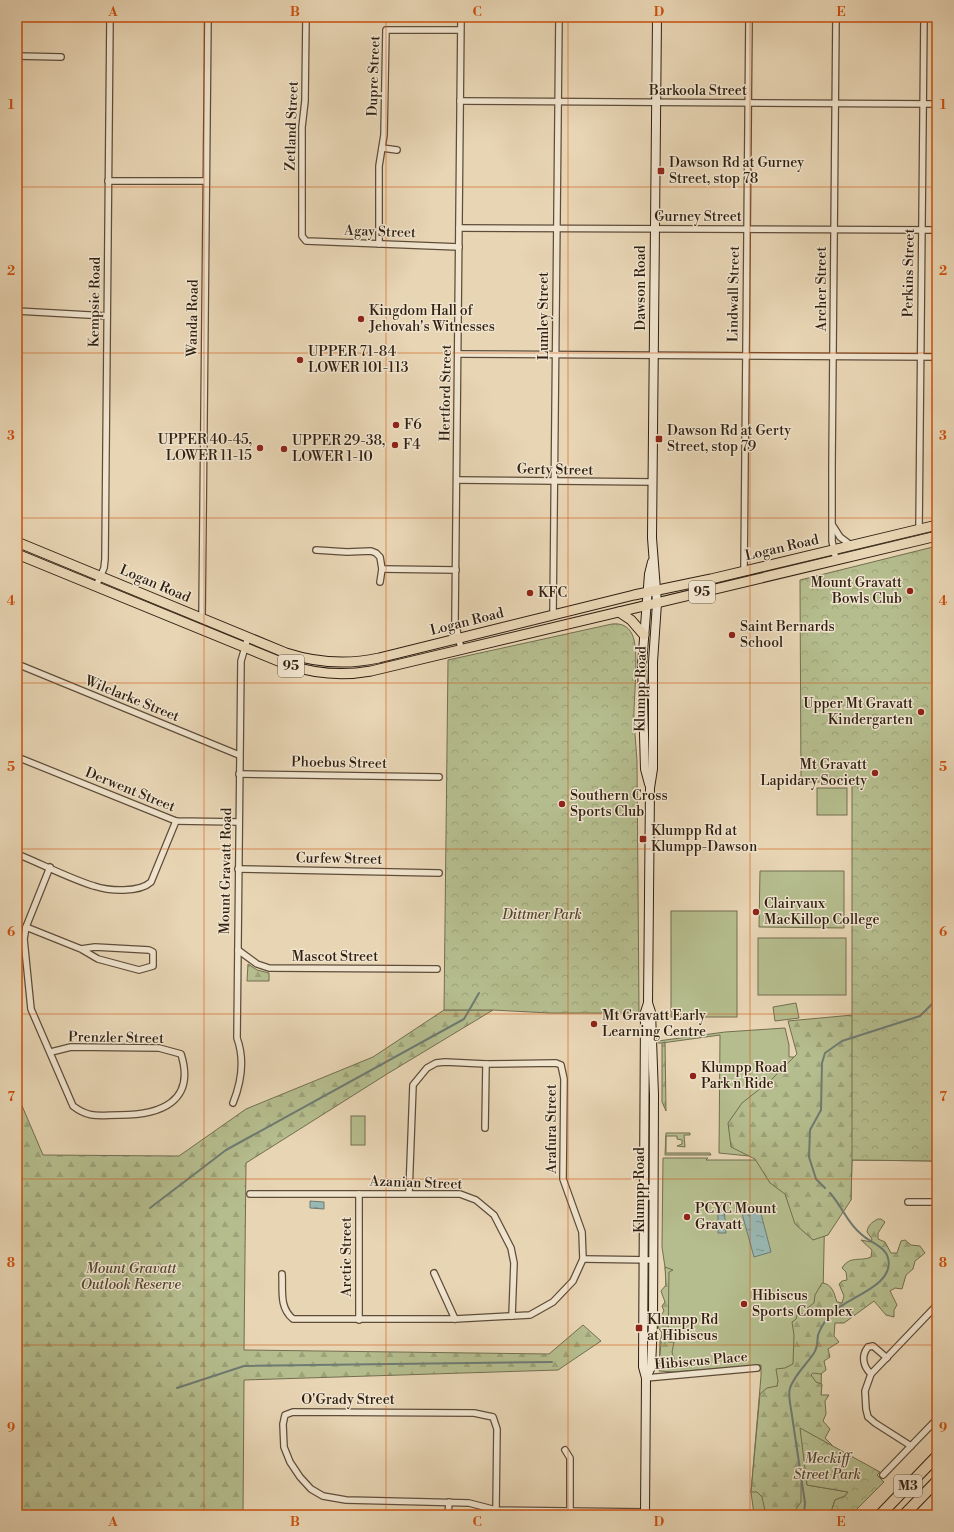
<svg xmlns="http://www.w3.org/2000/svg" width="954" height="1532" font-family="'Libre Bodoni',serif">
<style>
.grass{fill:#b5bd8e;stroke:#726e50}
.forest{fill:url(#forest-firs);stroke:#726e50}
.park{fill:url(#park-crowns);stroke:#726e50}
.water{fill:url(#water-ripples);stroke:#6e7b73}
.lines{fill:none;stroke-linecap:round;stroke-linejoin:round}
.stream{stroke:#6e7b73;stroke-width:2}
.street-casing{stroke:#5e4d3a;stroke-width:8}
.secondary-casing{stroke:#302012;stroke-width:10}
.primary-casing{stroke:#302012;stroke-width:11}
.highway-casing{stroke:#302012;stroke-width:12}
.street{stroke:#f0e4ce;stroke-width:5.5}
.secondary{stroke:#f0e4ce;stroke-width:8}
.primary{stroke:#e8d5b4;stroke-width:9}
.highway{stroke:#e8d5b4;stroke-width:10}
.grid{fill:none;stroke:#cc500d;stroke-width:1;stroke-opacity:0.55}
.poi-dot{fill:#8f2418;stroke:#f0e4ce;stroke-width:1.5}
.labels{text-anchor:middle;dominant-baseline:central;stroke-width:3;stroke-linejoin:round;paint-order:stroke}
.shield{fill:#f0e4ce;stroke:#6a5b4a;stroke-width:1}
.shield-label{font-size:13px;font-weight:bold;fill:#302012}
.street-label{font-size:14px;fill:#302012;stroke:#f0e4ce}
.poi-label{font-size:14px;fill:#302012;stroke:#f0e4ce;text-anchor:start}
.park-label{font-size:14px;font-style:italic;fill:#514731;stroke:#f0e4ce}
.neatline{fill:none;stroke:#cc500d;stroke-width:1.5}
.grid-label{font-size:13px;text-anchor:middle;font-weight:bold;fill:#cc500d}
</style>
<defs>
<pattern id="forest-firs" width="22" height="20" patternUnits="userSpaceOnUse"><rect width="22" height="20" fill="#b5bd8e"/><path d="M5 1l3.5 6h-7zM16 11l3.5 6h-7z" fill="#9ca279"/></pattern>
<pattern id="park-crowns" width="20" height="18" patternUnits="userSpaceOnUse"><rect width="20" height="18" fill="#b5bd8e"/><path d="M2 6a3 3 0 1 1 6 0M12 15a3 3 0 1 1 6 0" fill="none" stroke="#9ca279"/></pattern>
<pattern id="water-ripples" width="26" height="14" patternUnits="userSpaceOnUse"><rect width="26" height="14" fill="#98b8b3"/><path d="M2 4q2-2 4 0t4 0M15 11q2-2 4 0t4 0" fill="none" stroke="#7c9590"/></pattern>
</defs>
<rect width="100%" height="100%" fill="#e8d5b4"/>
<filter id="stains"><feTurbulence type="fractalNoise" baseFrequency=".005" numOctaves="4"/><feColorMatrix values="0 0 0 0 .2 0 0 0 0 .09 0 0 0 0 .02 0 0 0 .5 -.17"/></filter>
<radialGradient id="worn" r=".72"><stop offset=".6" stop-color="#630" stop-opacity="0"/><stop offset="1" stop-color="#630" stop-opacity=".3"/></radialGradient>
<!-- grass -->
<g class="grass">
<rect x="817" y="788" width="30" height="27"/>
<polygon points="760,871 844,871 844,928 759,927"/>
<rect x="671" y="911" width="66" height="106"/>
<rect x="758" y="938" width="88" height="57"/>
<polygon points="796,1003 799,1018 775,1021 773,1007"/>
<polygon points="785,1028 789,1045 789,1057 794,1057 749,1156 719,1153 720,1035 662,1043 658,1043 658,1041 725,1032"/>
<rect x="351" y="1116" width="14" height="29"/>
<polygon points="666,1133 690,1133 690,1135 684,1135 685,1147 677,1146 682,1144 682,1140 677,1139 677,1136 666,1136 666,1153 710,1153 711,1155 665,1155"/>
<polygon points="663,1158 708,1158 706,1160 852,1160 851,1200 825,1200 820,1439 805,1460 807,1485 848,1492 845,1496 835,1500 830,1515 754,1515 751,1492 761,1376 761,1365 674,1372 659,1371 660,1341 666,1322 666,1274 662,1247"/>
</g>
<!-- forest -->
<g class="forest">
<polygon points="248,964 257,970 269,973 269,981 247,981"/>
<polygon points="444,1010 493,1010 387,1074 246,1163 244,1350 549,1354 583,1325 601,1341 558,1370 244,1380 243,1515 17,1515 17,1094 43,1155 179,1156 246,1109 373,1057"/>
<polygon points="853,1015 873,1018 937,1161 852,1160 851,1200 828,1235 813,1240 795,1224 785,1194 770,1183 755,1159 731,1147 728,1123 742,1103 770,1081 797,1054 788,1021"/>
<polygon points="665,1042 666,1111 662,1102 662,1043"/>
<path d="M 878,1219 L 881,1219 L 885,1222 L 878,1233 L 878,1239 L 885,1242 L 891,1253 L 897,1253 L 901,1241 L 905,1240 L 911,1245 L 920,1246 L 925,1253 L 915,1261 L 913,1269 L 906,1275 L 902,1289 L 895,1288 L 890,1291 L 897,1305 L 894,1310 L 894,1317 L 886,1315 L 874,1301 L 844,1323 L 835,1323 L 834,1336 L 839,1342 L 828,1349 L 830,1357 L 824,1361 L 826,1370 L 821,1374 L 813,1373 L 811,1375 L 816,1382 L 822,1384 L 821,1395 L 829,1395 L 825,1401 L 826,1414 L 823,1421 L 830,1429 L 825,1438 L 832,1445 L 832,1448 L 806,1469 L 801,1483 L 801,1502 L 792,1515 L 766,1515 L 762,1497 L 757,1492 L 751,1492 L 760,1394 L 767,1388 L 777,1386 L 778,1381 L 776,1369 L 785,1368 L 793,1364 L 794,1335 L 792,1322 L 796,1319 L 798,1312 L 805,1315 L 808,1314 L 806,1309 L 814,1303 L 815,1295 L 822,1283 C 833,1284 834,1294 837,1302 L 842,1303 L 844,1296 L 839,1284 L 842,1281 L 847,1280 L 846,1272 L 842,1268 C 850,1255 860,1262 871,1257 L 872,1250 L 861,1240 L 871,1242 L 872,1239 L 867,1232 C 868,1225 872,1222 878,1219 Z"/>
<polygon points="665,1267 673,1270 669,1272 668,1342 674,1342 672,1352 676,1365 670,1368 662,1368 659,1364 662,1333 658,1327 662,1317 661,1315 664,1311 662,1306 665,1302 661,1291 666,1285"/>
</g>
<!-- park -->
<g class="park">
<polygon points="937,546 937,1161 852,1160 852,782 801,782 800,580"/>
<path d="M 612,624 C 621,623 628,626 632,634 C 640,649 633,702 634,721 C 635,734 636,748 637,761 L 639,1013 L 549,1013 L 493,1010 L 444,1010 L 448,660 Z"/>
<polygon points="800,1428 880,1472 877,1475 884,1482 851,1515 830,1515 835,1500 845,1496 848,1492 807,1485"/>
</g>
<!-- water -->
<g class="water">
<polygon points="310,1201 324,1202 324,1209 310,1208"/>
<polygon points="759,1206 771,1252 754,1257 741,1210"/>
<polygon points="718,1208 724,1208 726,1233 718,1233"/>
</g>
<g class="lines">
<!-- stream -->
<g class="stream">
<polyline points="825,1188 816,1179 809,1157 810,1130 821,1110 822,1063 825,1053 842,1041 920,1016 934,1002 937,990"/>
<polyline points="150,1208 226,1150 464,1019 479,993"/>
<polyline points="177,1388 244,1366 552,1362"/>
<path d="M 804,1515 L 805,1503 L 791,1409 C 790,1402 788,1395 790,1388 C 795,1374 807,1364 814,1353 C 818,1347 817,1342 818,1335 C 821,1326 829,1316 836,1310 C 851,1296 895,1285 888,1258 C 885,1246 869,1242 861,1234 C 847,1223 842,1206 830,1193"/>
</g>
<defs>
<g id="street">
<polyline points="306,17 305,101 302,127 302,236 306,241 459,247"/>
<polyline points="461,17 455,621 461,649"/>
<polyline points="17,56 61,57"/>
<polyline points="460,101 937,104"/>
<polyline points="382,148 397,150"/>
<polyline points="108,181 206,181"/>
<polyline points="459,228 937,230"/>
<polyline points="379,244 379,166 384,135 386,30 460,30"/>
<polyline points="17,311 107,316"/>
<polyline points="458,354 937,357"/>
<polyline points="457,480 653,482"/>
<polyline points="833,526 840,537 852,546"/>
<polyline points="919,529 924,17"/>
<polyline points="316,550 347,552 371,551 376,553 380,557 382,569 380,582"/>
<polyline points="836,560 832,541 832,463 836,17"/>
<polyline points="382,569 456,570"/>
<polyline points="744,571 749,17"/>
<polyline points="96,586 104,568 105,559 110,17"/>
<polyline points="553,614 559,17"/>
<polyline points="202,618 208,17"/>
<polyline points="17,664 239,755"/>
<polyline points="17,757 176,821 239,822"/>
<polyline points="239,774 439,777"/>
<path d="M 17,854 C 42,864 68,878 94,886 C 109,891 139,893 151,882 L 176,821"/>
<path d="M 50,867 L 26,927 L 24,939 L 31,1009 L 73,1106 C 90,1119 100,1115 120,1115 C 160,1115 196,1102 181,1054 L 159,1048 L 71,1047 L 51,1052"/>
<polyline points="238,869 439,873"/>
<polyline points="26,927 81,949 98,959 139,970 153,966 153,952 149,950 95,947 81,949"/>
<polyline points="238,950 257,964 269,968 437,969"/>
<path d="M 233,1103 C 241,1083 245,1060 237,1038 L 241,661 L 248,637"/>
<polyline points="485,1128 486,1064"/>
<polyline points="250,1194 460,1194 476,1200 494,1215 511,1248 514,1263 512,1316"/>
<polyline points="359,1194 359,1320"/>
<polyline points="908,1202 937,1202"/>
<polyline points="583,1259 653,1260"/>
<polyline points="434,1273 455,1319"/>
<path d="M 282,1274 C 283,1291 279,1307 293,1319 L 455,1319 L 512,1316 L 530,1315 L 553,1302 L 573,1281 L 583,1259 L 582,1232 L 563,1179 L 564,1079 L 561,1065 L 556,1063 L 486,1064 L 445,1062 L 436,1063 L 427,1068 L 413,1085 L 409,1193"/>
<path d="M 871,1374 C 863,1366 861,1356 868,1347 L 873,1346 L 887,1358"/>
<polyline points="646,1378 757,1368"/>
<polyline points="911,1446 875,1423 868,1417 866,1409 865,1391 871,1374 937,1305"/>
<polyline points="565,1450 570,1458 570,1510"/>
<polyline points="883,1475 937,1419"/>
<polyline points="496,1510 497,1429 493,1417 474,1413 293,1412 285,1415 283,1424 284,1447 290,1462 300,1477 311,1489 323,1496 346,1500 469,1503 496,1510 645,1512"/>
<polyline points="448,1515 449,1502"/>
</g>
<g id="secondary">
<polyline points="649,784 645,769 642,665 649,574 652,562"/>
<polyline points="646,1378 651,1367 653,1322 654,1095 651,1012 648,1003 650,788 653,769 653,662 657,603 652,538 657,17"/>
<polyline points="645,1515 646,1378 643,1367 645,1012 648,1003"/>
</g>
<g id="primary">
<path d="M 17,542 L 286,653 C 317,663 347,665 379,658 L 634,595 L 711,579 L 937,525"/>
<path d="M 17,554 L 288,665 C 316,674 343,676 371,671 L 937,536"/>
<polyline points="619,612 631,620 644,635"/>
</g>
<g id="highway">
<polyline points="880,1515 937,1456"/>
<polyline points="904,1515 937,1481"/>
</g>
</defs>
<!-- street casing -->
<use href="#street" class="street-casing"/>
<!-- secondary casing -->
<use href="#secondary" class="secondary-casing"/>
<!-- primary casing -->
<use href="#primary" class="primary-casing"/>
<!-- highway casing -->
<use href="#highway" class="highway-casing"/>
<!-- street -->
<use href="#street" class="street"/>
<!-- secondary -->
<use href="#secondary" class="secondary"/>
<!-- primary -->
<use href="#primary" class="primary"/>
<!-- highway -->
<use href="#highway" class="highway"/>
</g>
<!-- grid -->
<path class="grid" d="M 204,17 L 204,1515M 386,17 L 386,1515M 568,17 L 568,1515M 750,17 L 750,1515M 17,187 L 937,187M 17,353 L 937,353M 17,518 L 937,518M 17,683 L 937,683M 17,849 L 937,849M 17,1014 L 937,1014M 17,1179 L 937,1179M 17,1345 L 937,1345"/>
<!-- markers -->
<g class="poi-dot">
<rect x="657" y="167" width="8" height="8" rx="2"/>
<circle cx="361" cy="319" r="4"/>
<circle cx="300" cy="360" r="4"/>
<circle cx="396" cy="425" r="4"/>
<rect x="655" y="435" width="8" height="8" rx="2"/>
<circle cx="395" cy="445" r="4"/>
<circle cx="260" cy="448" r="4"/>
<circle cx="284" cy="449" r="4"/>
<circle cx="910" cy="591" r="4"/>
<circle cx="530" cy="593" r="4"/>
<circle cx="732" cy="635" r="4"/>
<circle cx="921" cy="712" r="4"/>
<circle cx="875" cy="773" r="4"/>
<circle cx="562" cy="804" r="4"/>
<rect x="639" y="835" width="8" height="8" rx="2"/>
<circle cx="756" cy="912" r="4"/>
<circle cx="594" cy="1024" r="4"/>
<circle cx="693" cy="1076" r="4"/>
<circle cx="687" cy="1217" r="4"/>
<circle cx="744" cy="1304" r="4"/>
<rect x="635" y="1324" width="8" height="8" rx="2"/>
</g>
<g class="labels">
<!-- shield labels -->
<g class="shield">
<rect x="689" y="581" width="26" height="22" rx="3"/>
<rect x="278" y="655" width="26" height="22" rx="3"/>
<rect x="894" y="1475" width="28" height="22" rx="3"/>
</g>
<g class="shield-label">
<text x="702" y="592">95</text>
<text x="291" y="666">95</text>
<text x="908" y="1486">M3</text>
</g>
<!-- street labels -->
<g class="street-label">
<text transform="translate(374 76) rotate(-88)">Dupre Street</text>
<text x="698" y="91">Barkoola Street</text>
<text transform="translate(292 126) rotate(-88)">Zetland Street</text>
<text x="698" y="217">Gurney Street</text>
<text transform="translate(380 232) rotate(2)">Agay Street</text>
<text transform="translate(909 273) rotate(-89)">Perkins Street</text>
<text transform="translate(641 288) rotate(-90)">Dawson Road</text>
<text transform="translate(822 289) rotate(-90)">Archer Street</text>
<text transform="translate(734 294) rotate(-89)">Lindwall Street</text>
<text transform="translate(95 302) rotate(-89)">Kempsie Road</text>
<text transform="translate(544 316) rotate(-90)">Lumley Street</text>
<text transform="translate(193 318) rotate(-89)">Wanda Road</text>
<text transform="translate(446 393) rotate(-89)">Hertford Street</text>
<text transform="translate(555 470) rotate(1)">Gerty Street</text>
<text transform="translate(782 548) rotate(-13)">Logan Road</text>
<text transform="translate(155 584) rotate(23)">Logan Road</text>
<text transform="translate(467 622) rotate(-14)">Logan Road</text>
<text transform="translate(641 689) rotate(-89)">Klumpp Road</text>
<text transform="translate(132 699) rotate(22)">Wilclarke Street</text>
<text transform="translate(339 763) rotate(1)">Phoebus Street</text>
<text transform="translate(130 790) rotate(22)">Derwent Street</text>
<text transform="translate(339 859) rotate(1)">Curfew Street</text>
<text transform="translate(226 871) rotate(-89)">Mount Gravatt Road</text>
<text x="335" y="957">Mascot Street</text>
<text transform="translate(116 1038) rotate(1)">Prenzler Street</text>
<text transform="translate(552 1129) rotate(-90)">Arafura Street</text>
<text transform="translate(416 1183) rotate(2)">Azanian Street</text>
<text transform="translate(640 1190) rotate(-90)">Klumpp Road</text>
<text transform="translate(347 1257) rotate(-90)">Arctic Street</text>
<text transform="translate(701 1361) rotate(-5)">Hibiscus Place</text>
<text x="348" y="1400">O'Grady Street</text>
</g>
<!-- poi labels -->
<g class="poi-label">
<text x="669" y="163">Dawson Rd at Gurney<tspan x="669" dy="16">Street, stop 78</tspan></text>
<text x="369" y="311">Kingdom Hall of<tspan x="369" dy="16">Jehovah's Witnesses</tspan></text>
<text x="308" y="352">UPPER 71-84<tspan x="308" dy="16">LOWER 101-113</tspan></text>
<text x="404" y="425">F6</text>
<text x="667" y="431">Dawson Rd at Gerty<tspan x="667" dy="16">Street, stop 79</tspan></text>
<text x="252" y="440" text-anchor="end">UPPER 40-45,<tspan x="252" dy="16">LOWER 11-15</tspan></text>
<text x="292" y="441">UPPER 29-38,<tspan x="292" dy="16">LOWER 1-10</tspan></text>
<text x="403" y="445">F4</text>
<text x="902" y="583" text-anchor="end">Mount Gravatt<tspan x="902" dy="16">Bowls Club</tspan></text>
<text x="538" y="593">KFC</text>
<text x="740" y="627">Saint Bernards<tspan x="740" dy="16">School</tspan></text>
<text x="913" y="704" text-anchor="end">Upper Mt Gravatt<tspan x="913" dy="16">Kindergarten</tspan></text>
<text x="867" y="765" text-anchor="end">Mt Gravatt<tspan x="867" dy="16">Lapidary Society</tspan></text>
<text x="570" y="796">Southern Cross<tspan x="570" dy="16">Sports Club</tspan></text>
<text x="651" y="831">Klumpp Rd at<tspan x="651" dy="16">Klumpp-Dawson</tspan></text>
<text x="764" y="904">Clairvaux<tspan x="764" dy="16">MacKillop College</tspan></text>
<text x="602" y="1016">Mt Gravatt Early<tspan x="602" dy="16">Learning Centre</tspan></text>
<text x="701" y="1068">Klumpp Road<tspan x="701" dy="16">Park n Ride</tspan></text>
<text x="695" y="1209">PCYC Mount<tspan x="695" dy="16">Gravatt</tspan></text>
<text x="752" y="1296">Hibiscus<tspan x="752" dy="16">Sports Complex</tspan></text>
<text x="647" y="1320">Klumpp Rd<tspan x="647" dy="16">at Hibiscus</tspan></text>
</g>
<!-- park labels -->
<g class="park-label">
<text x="542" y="915">Dittmer Park</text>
<text x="131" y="1269">Mount Gravatt<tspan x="131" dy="16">Outlook Reserve</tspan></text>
<text x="827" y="1459">Meckiff<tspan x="827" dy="16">Street Park</tspan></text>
</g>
</g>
<!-- margin -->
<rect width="954" height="1532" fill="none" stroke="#e8d5b4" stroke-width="44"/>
<rect x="22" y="22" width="910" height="1488" class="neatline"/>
<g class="grid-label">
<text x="113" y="16">A</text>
<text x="295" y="16">B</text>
<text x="477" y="16">C</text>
<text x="659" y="16">D</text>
<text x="841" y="16">E</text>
<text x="11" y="109">1</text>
<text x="943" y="109">1</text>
<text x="11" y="275">2</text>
<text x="943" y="275">2</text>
<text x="11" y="440">3</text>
<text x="943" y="440">3</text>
<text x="11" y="605">4</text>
<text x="943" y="605">4</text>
<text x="11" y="771">5</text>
<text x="943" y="771">5</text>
<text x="11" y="936">6</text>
<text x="943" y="936">6</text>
<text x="11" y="1101">7</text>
<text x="943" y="1101">7</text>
<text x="11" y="1267">8</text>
<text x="943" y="1267">8</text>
<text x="11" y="1432">9</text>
<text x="943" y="1432">9</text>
<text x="113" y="1526">A</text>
<text x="295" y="1526">B</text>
<text x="477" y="1526">C</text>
<text x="659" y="1526">D</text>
<text x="841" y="1526">E</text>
</g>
<rect width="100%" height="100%" filter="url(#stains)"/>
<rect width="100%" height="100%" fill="url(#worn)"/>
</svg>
